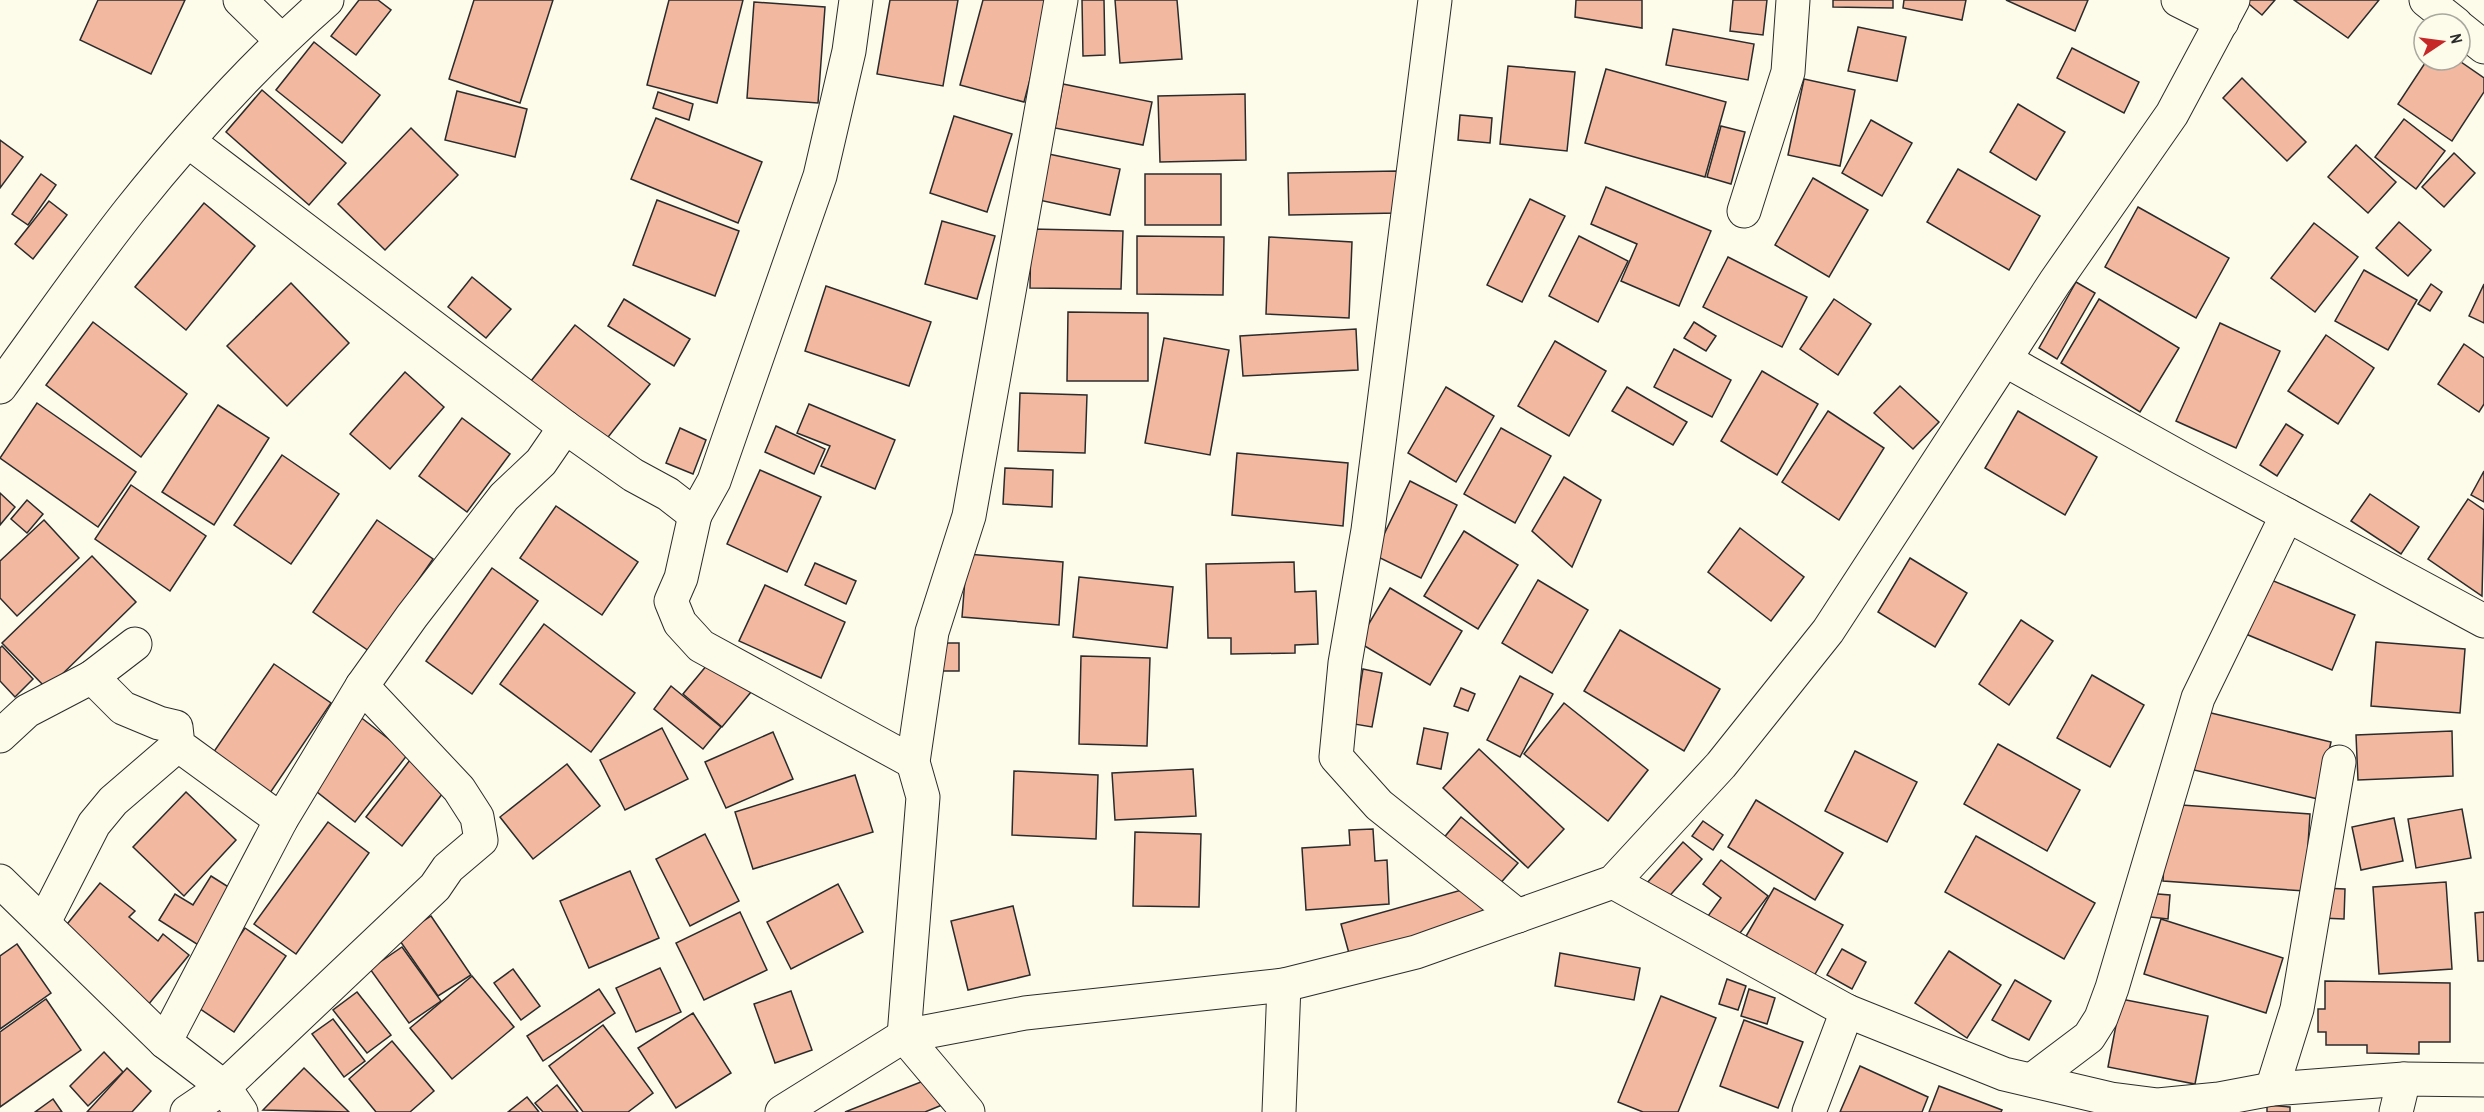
<svg xmlns="http://www.w3.org/2000/svg" width="2484" height="1112" font-family="'Archivo Narrow',sans-serif">
<style>
.building{fill:#f2b8a0;stroke:#2b2b2b;stroke-width:1.5}
.lines{fill:none;stroke-linecap:round;stroke-linejoin:round}
.minor-casing{stroke:#2b2b2b;stroke-width:35}
.minor{stroke:#fdfbea;stroke-width:33}
</style>
<rect width="100%" height="100%" fill="#fdfbea"/>
<!-- building -->
<g class="building">
<polygon points="98,0 185,0 151,74 80,40"/>
<polygon points="359,0 378,0 391,10 356,55 331,36"/>
<polygon points="474,0 553,0 520,103 449,79"/>
<polygon points="669,0 743,0 717,103 647,85"/>
<polygon points="890,0 958,0 943,86 877,74"/>
<polygon points="983,0 1051,0 1024,102 960,85"/>
<polygon points="1082,0 1104,0 1105,55 1083,56"/>
<polygon points="1115,0 1177,0 1182,59 1120,63"/>
<polygon points="1576,0 1642,0 1642,28 1575,17"/>
<polygon points="1733,0 1767,0 1763,35 1730,31"/>
<polygon points="1833,0 1893,0 1893,8 1833,7"/>
<polygon points="1904,0 1966,0 1962,20 1903,8"/>
<polygon points="2006,0 2088,0 2075,31"/>
<polygon points="2244,0 2275,0 2262,15"/>
<polygon points="2294,0 2379,0 2348,38"/>
<polygon points="754,2 825,7 818,103 747,98"/>
<polygon points="1858,27 1906,37 1897,81 1848,71"/>
<polygon points="1673,29 1754,44 1748,80 1666,65"/>
<polygon points="314,42 380,95 342,143 276,90"/>
<polygon points="2072,48 2139,82 2124,113 2057,78"/>
<polygon points="2427,60 2458,60 2484,78 2484,92 2452,141 2398,104"/>
<polygon points="1508,66 1575,72 1567,151 1500,144"/>
<polygon points="1606,69 1726,102 1705,177 1585,143"/>
<polygon points="2242,78 2306,142 2287,161 2223,98"/>
<polygon points="1804,79 1855,90 1840,166 1788,155"/>
<polygon points="1063,84 1152,102 1143,145 1055,128"/>
<polygon points="262,90 346,163 309,205 226,132"/>
<polygon points="457,91 527,109 515,157 445,140"/>
<polygon points="658,92 693,104 689,120 653,108"/>
<polygon points="1245,94 1246,160 1160,162 1158,96"/>
<polygon points="2018,104 2065,132 2036,180 1990,152"/>
<polygon points="1460,115 1492,118 1490,143 1458,140"/>
<polygon points="954,116 1012,134 987,212 930,193"/>
<polygon points="656,118 762,162 738,223 631,179"/>
<polygon points="2404,119 2445,151 2416,189 2375,157"/>
<polygon points="1871,120 1912,143 1882,196 1842,173"/>
<polygon points="1721,126 1745,132 1731,184 1707,177"/>
<polygon points="411,128 458,175 385,250 338,204"/>
<polygon points="0,140 23,157 0,188"/>
<polygon points="2356,145 2396,182 2368,213 2328,177"/>
<polygon points="1044,153 1120,169 1110,215 1034,199"/>
<polygon points="2454,153 2475,173 2444,207 2422,187"/>
<polygon points="1958,169 2040,216 2009,270 1927,222"/>
<polygon points="1397,171 1398,213 1289,215 1288,173"/>
<polygon points="41,174 56,185 28,225 12,214"/>
<rect x="1145" y="174" width="76" height="51"/>
<polygon points="1813,178 1868,210 1829,277 1775,245"/>
<polygon points="1606,187 1711,231 1679,306 1621,281 1637,244 1591,224"/>
<polygon points="1530,199 1565,216 1522,302 1487,285"/>
<polygon points="657,200 739,231 715,296 633,265"/>
<polygon points="49,201 67,215 33,259 15,244"/>
<polygon points="204,203 255,246 186,330 135,287"/>
<polygon points="2138,207 2229,258 2196,318 2105,267"/>
<polygon points="942,221 995,236 977,299 925,284"/>
<polygon points="2399,222 2431,250 2408,276 2376,248"/>
<polygon points="2314,223 2358,257 2315,312 2271,278"/>
<polygon points="1031,229 1123,231 1121,289 1030,288"/>
<polygon points="1137,236 1224,237 1223,295 1137,294"/>
<polygon points="1579,236 1628,261 1598,322 1549,296"/>
<polygon points="1269,237 1352,242 1349,318 1266,314"/>
<polygon points="1728,257 1807,297 1782,347 1703,307"/>
<polygon points="2364,270 2417,300 2388,350 2335,321"/>
<polygon points="472,277 511,309 486,338 448,307"/>
<polygon points="2076,282 2095,293 2057,359 2039,348"/>
<polygon points="291,283 349,343 287,406 227,346"/>
<polygon points="2431,284 2442,292 2430,311 2418,304"/>
<polygon points="2484,284 2484,323 2469,316"/>
<polygon points="826,286 931,322 909,386 805,351"/>
<polygon points="624,299 690,339 674,366 608,326"/>
<polygon points="1834,299 1871,324 1838,375 1800,349"/>
<polygon points="2099,299 2179,348 2140,412 2061,363"/>
<polygon points="1068,312 1148,313 1148,381 1067,381"/>
<polygon points="93,322 187,394 141,457 46,385"/>
<polygon points="1694,322 1716,336 1706,351 1684,338"/>
<polygon points="2220,323 2280,351 2236,448 2176,421"/>
<polygon points="575,325 650,384 605,441 531,381"/>
<polygon points="1356,329 1358,370 1243,376 1240,336"/>
<polygon points="2326,335 2374,368 2338,424 2288,391"/>
<polygon points="1164,338 1229,350 1210,455 1145,443"/>
<polygon points="1555,341 1606,371 1569,436 1518,406"/>
<polygon points="2464,344 2484,358 2484,404 2479,412 2438,384"/>
<polygon points="1674,349 1731,380 1712,417 1654,387"/>
<polygon points="1762,371 1818,404 1777,475 1721,441"/>
<polygon points="405,372 444,407 390,469 350,434"/>
<polygon points="1900,386 1939,422 1913,449 1874,413"/>
<polygon points="1446,387 1494,416 1456,482 1408,453"/>
<polygon points="1627,387 1687,422 1673,445 1612,411"/>
<polygon points="1020,393 1087,395 1085,453 1018,451"/>
<polygon points="37,403 136,472 98,527 0,458"/>
<polygon points="809,404 895,440 875,489 821,466 830,446 797,433"/>
<polygon points="218,405 269,438 214,525 162,492"/>
<polygon points="1828,411 1884,448 1839,520 1782,482"/>
<polygon points="2018,411 2097,457 2065,515 1985,468"/>
<polygon points="462,418 510,454 467,512 419,476"/>
<polygon points="2286,424 2303,435 2277,476 2260,465"/>
<polygon points="776,426 825,449 814,474 765,452"/>
<polygon points="680,428 706,440 693,474 666,463"/>
<polygon points="1501,428 1551,456 1515,523 1464,494"/>
<polygon points="1237,453 1348,463 1343,526 1232,515"/>
<polygon points="282,455 339,494 291,564 234,525"/>
<polygon points="1005,468 1053,470 1052,507 1003,504"/>
<polygon points="760,470 821,497 787,572 727,544"/>
<polygon points="2484,471 2484,502 2471,495"/>
<polygon points="1564,477 1601,500 1572,567 1532,531"/>
<polygon points="1410,481 1457,505 1421,578 1374,555"/>
<polygon points="131,485 206,536 170,591 95,539"/>
<polygon points="0,493 15,507 0,525"/>
<polygon points="2370,494 2419,527 2401,554 2351,521"/>
<polygon points="2468,499 2484,510 2482,596 2428,559"/>
<polygon points="27,500 43,514 27,533 11,519"/>
<polygon points="556,506 638,562 602,615 520,558"/>
<polygon points="44,520 79,558 17,616 0,598 0,561"/>
<polygon points="377,520 433,559 369,651 313,612"/>
<polygon points="1740,528 1804,577 1771,621 1708,572"/>
<polygon points="1464,531 1518,565 1478,629 1424,596"/>
<polygon points="967,554 1063,562 1059,625 962,617"/>
<polygon points="92,556 136,602 47,689 2,643"/>
<polygon points="1910,558 1967,593 1935,647 1878,612"/>
<polygon points="1294,562 1295,592 1316,591 1318,644 1295,645 1295,653 1231,654 1231,638 1208,638 1206,564"/>
<polygon points="815,563 856,581 846,604 805,585"/>
<polygon points="492,568 538,601 472,694 426,661"/>
<polygon points="1079,577 1173,587 1167,648 1073,637"/>
<polygon points="2264,577 2355,615 2332,670 2241,632"/>
<polygon points="1538,580 1588,610 1552,673 1502,643"/>
<polygon points="765,585 845,622 821,678 739,641"/>
<polygon points="1390,588 1462,631 1430,685 1358,642"/>
<polygon points="2021,620 2053,641 2009,705 1979,684"/>
<polygon points="544,624 635,693 591,752 500,684"/>
<polygon points="1620,630 1720,689 1684,751 1584,691"/>
<polygon points="2376,642 2465,649 2460,713 2371,706"/>
<rect x="934" y="643" width="25" height="28"/>
<polygon points="2,646 33,679 15,697 0,681 0,648"/>
<polygon points="1081,656 1150,658 1147,746 1079,744"/>
<polygon points="712,659 751,692 722,727 683,694"/>
<polygon points="274,664 331,703 270,793 213,753"/>
<polygon points="1363,669 1382,673 1372,727 1354,724"/>
<polygon points="2092,675 2144,705 2110,767 2057,738"/>
<polygon points="1520,676 1553,694 1520,757 1487,740"/>
<polygon points="671,686 721,727 703,749 654,709"/>
<polygon points="1461,688 1475,694 1468,711 1454,706"/>
<polygon points="1564,703 1648,770 1608,821 1524,754"/>
<polygon points="2207,712 2331,742 2318,799 2194,770"/>
<polygon points="359,716 408,754 355,822 307,784"/>
<polygon points="662,728 688,779 625,810 600,760"/>
<polygon points="1424,728 1448,733 1441,769 1417,764"/>
<polygon points="2452,731 2453,776 2358,780 2356,735"/>
<polygon points="773,732 793,779 726,808 705,762"/>
<polygon points="1998,744 2080,790 2047,851 1964,804"/>
<polygon points="1479,749 1564,829 1528,868 1443,788"/>
<polygon points="1855,751 1917,782 1887,842 1825,811"/>
<polygon points="410,760 446,789 402,846 366,817"/>
<polygon points="567,764 600,806 533,859 500,817"/>
<polygon points="1193,769 1196,816 1115,820 1112,773"/>
<polygon points="1014,771 1098,775 1096,839 1012,835"/>
<polygon points="855,775 873,832 753,869 735,812"/>
<polygon points="186,792 236,840 184,896 133,847"/>
<polygon points="1756,800 1843,853 1815,900 1728,847"/>
<polygon points="2167,804 2310,814 2305,891 2163,881"/>
<polygon points="2462,809 2471,858 2416,868 2408,819"/>
<polygon points="1461,817 1518,863 1498,886 1442,840"/>
<polygon points="2394,818 2403,861 2361,870 2352,827"/>
<polygon points="1703,821 1723,835 1713,850 1692,836"/>
<polygon points="328,822 369,853 296,954 254,924"/>
<polygon points="1373,829 1375,861 1387,860 1389,904 1306,910 1302,848 1350,845 1349,830"/>
<polygon points="1135,832 1201,834 1199,907 1133,906"/>
<polygon points="705,834 739,901 690,926 656,859"/>
<polygon points="1976,836 2095,903 2064,959 1945,892"/>
<polygon points="1683,842 1702,859 1666,900 1647,883"/>
<polygon points="1721,860 1768,896 1737,937 1708,916 1721,898 1703,884"/>
<polygon points="630,871 659,938 589,968 560,901"/>
<polygon points="211,876 238,893 203,948 159,920 175,894 193,905"/>
<polygon points="2446,882 2452,969 2379,974 2373,887"/>
<polygon points="100,883 135,911 129,917 158,941 163,934 189,955 148,1005 60,933"/>
<polygon points="838,884 863,932 791,969 767,922"/>
<polygon points="1774,888 1843,925 1814,976 1745,938"/>
<polygon points="2322,888 2345,889 2344,919 2321,918"/>
<polygon points="1465,889 1495,915 1350,957 1341,924"/>
<polygon points="2145,893 2170,895 2168,919 2142,916"/>
<polygon points="1013,906 1030,975 968,990 951,921"/>
<polygon points="740,912 767,970 704,1000 676,943"/>
<polygon points="2484,912 2484,961 2478,961 2475,913"/>
<polygon points="431,916 471,975 438,996 398,938"/>
<polygon points="2161,919 2283,958 2266,1013 2144,974"/>
<polygon points="245,928 286,956 234,1032 193,1004"/>
<polygon points="17,944 51,993 0,1029 0,956"/>
<polygon points="402,947 441,1001 409,1023 370,969"/>
<polygon points="1842,949 1866,962 1852,989 1827,975"/>
<polygon points="1949,951 2001,985 1967,1038 1915,1003"/>
<polygon points="1560,953 1640,968 1634,1000 1555,986"/>
<polygon points="660,968 681,1012 636,1032 616,988"/>
<polygon points="513,969 540,1006 521,1020 494,983"/>
<polygon points="472,976 514,1027 452,1079 410,1028"/>
<polygon points="1727,979 1746,986 1738,1010 1719,1004"/>
<polygon points="2015,980 2051,1001 2029,1040 1992,1020"/>
<polygon points="2325,981 2450,983 2450,1042 2419,1042 2419,1054 2367,1053 2367,1045 2326,1045 2326,1032 2318,1032 2318,1009 2325,1009"/>
<polygon points="599,989 615,1013 543,1061 527,1036"/>
<polygon points="1749,989 1775,998 1767,1024 1741,1016"/>
<polygon points="791,991 812,1050 775,1063 754,1004"/>
<polygon points="357,992 391,1035 367,1053 333,1010"/>
<polygon points="1661,996 1716,1018 1678,1112 1643,1112 1618,1102"/>
<polygon points="46,999 81,1050 0,1107 0,1032"/>
<polygon points="2121,999 2208,1016 2195,1084 2108,1067"/>
<polygon points="693,1013 731,1073 676,1108 638,1048"/>
<polygon points="333,1019 365,1061 344,1077 312,1034"/>
<polygon points="1744,1020 1803,1042 1778,1108 1720,1086"/>
<polygon points="603,1025 653,1093 628,1112 583,1112 549,1066"/>
<polygon points="392,1041 434,1091 410,1112 376,1112 349,1079"/>
<polygon points="104,1052 123,1072 88,1106 70,1086"/>
<polygon points="1860,1066 1928,1097 1922,1112 1840,1112"/>
<polygon points="127,1068 151,1091 132,1112 87,1112"/>
<polygon points="304,1068 349,1112 263,1110"/>
<polygon points="931,1078 942,1105 925,1112 845,1112"/>
<polygon points="557,1085 578,1112 543,1112 535,1103"/>
<polygon points="1939,1086 2002,1110 2001,1112 1929,1112"/>
<polygon points="527,1097 539,1112 508,1112"/>
<polygon points="53,1099 62,1112 35,1112"/>
<polygon points="2267,1105 2290,1107 2290,1112 2267,1112"/>
</g>
<g class="lines">
<defs>
<g id="minor">
<polyline points="240,0 281,40"/>
<polyline points="1435,0 1368,530 1345,663 1336,757 1379,805 1518,916"/>
<polyline points="2178,0 2222,22"/>
<polyline points="2426,0 2456,24"/>
<polyline points="2460,28 2484,47"/>
<polyline points="188,141 565,427"/>
<polyline points="1744,211 1788,72 1793,0"/>
<polyline points="2005,360 2181,458 2484,621"/>
<path d="M 0,387 C 43,328 85,267 130,210 C 190,135 255,63 327,0"/>
<polyline points="695,515 681,578 671,601 680,623 701,646 913,762"/>
<polyline points="92,677 123,708 159,723 176,727 178,745 281,820"/>
<polyline points="0,736 27,711 92,677 135,644"/>
<polyline points="0,881 165,1042 224,1087 241,1112"/>
<polyline points="1613,882 1847,1011 2004,1074 2111,1099 2158,1105 2219,1099 2272,1089 2404,1079 2484,1080"/>
<polyline points="44,922 94,824 113,801 178,745"/>
<polyline points="165,1042 281,820 362,686 412,616 504,497 541,462 565,427 633,475 668,494 695,515 714,481 820,176 849,51 856,0"/>
<polyline points="2032,1080 2089,1037 2101,1018 2112,988 2198,698 2287,515"/>
<polyline points="2272,1089 2297,1009 2339,762"/>
<polyline points="187,1112 224,1087 435,887 448,868 481,840 477,817 459,789 362,686"/>
<polyline points="782,1112 904,1036 1025,1013 1284,985 1416,952 1613,882 1721,765 1828,631 2055,282 2172,114 2233,0"/>
<polyline points="968,1112 904,1036 923,797 913,762 932,632 969,516 1061,0"/>
<polyline points="1279,1112 1284,985"/>
<polyline points="1809,1112 1847,1011"/>
<polyline points="2396,1112 2404,1079"/>
</g>
</defs>
<!-- minor casing -->
<use href="#minor" class="minor-casing"/>
<!-- minor -->
<use href="#minor" class="minor"/>
</g>
<!-- north arrow -->
<g transform="translate(2442 42) rotate(77)"><circle r="28" fill="#fdfbea" stroke="#a9a89e" stroke-width="1.5"/>
<path d="M0-4.5L10 22L0 15L-10 22Z" fill="#c62828"/>
<text y="-9" font-size="16" font-weight="bold" text-anchor="middle" fill="#2b2b2b">N</text>
</g>
</svg>
